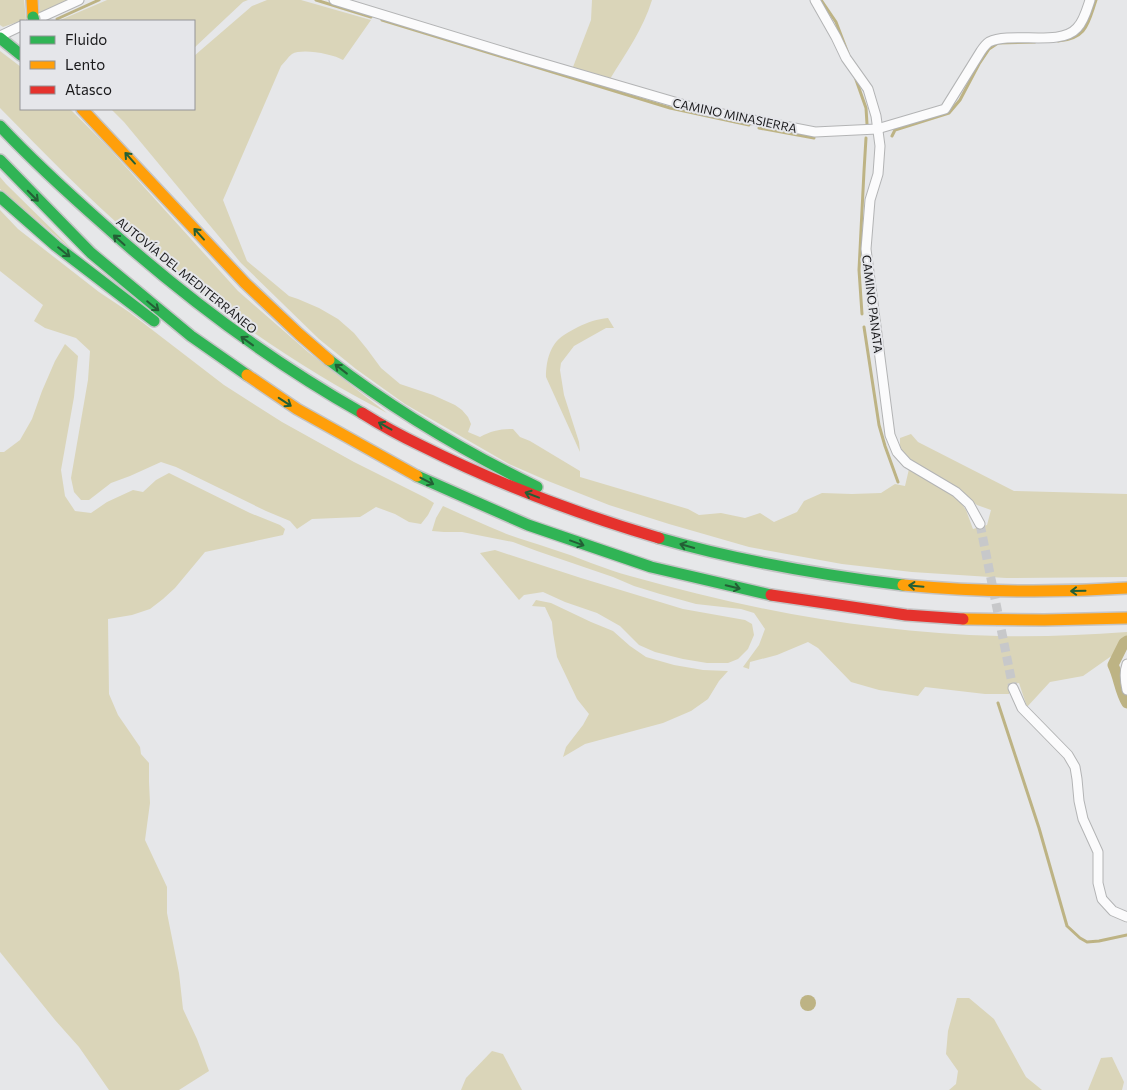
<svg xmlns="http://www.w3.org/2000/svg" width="1127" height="1090" font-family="Commissioner,sans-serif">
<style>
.green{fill:#dad5b9}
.water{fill:#bdb384}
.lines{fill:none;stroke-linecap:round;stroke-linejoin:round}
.stream{stroke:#bdb384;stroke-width:3}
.canal{stroke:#bdb384;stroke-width:11}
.street-tunnel{stroke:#c7c8ca;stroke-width:9;stroke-dasharray:9 4.5;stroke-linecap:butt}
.street-casing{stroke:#b3b4b5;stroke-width:11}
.fast-casing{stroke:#c4c4c5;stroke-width:14}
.slow-casing{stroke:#c4c4c5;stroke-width:14}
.jam-casing{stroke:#c4c4c5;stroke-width:14}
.street{stroke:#fbfbfc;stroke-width:9}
.fast{stroke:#30b455;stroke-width:11}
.slow{stroke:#ff9f0a;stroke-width:11}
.jam{stroke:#e5322d;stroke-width:11}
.fast-bridge-casing{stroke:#c4c4c5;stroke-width:14;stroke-linecap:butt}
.fast-bridge{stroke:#30b455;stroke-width:11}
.oneway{stroke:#235f35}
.labels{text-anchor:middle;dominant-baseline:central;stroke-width:4;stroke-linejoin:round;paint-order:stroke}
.street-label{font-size:12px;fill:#19191b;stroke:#e5e6ea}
</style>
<rect width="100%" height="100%" fill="#e6e7e9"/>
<!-- green -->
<g class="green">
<polygon points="0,0 24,0 26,19 3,27 0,25"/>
<polygon points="39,0 68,0 40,14"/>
<polygon points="107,0 248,0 243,2 194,48 194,21 58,21"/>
<path d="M 267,0 L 301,0 L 371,20 L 343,60 C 333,54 302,48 292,54 C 288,57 285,62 281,66 L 223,200 L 247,261 L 289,296 L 298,299 L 319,308 L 338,319 L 354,333 L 367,349 L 381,368 L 400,384 L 433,395 L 455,405 L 462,410 L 468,417 L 471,424 L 468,432 L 480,437 C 491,431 500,429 513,429 L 520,437 L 530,441 L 580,471 L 580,477 L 688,509 L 699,515 L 721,513 L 745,518 L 760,513 L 774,522 L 797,512 L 804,501 L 822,493 L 852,494 L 881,493 L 895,484 L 905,486 L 909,469 L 957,497 L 966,510 L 973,529 L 987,525 L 991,510 L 977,505 L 958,490 L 918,466 L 909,458 L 900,449 L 900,438 L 911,434 L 918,442 L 1014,491 L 1127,494 L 1127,577 L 1006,578 L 912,572 L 842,564 L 749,547 L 669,524 L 609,505 L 548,481 L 509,464 L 405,404 L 356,369 L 319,339 L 241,263 L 124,122 L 111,109 L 194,109 L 194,56 L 252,6 Z"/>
<path d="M 592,0 L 652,0 C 643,29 626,53 610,79 L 573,67 L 591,20 Z"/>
<path d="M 0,51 L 21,67 L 21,109 L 70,109 L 106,145 L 238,291 L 308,352 L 387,413 C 297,367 211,306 136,240 C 88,198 44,153 0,108 Z"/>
<polygon points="0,177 6,184 75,252 0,189"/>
<polygon points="0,210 18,229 99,292 129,312 224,385 282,422 354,462 426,498 434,503 428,515 421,524 409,522 395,514 376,507 360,517 312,519 297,529 290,521 266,511 176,467 161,462 130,476 111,483 89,500 81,500 74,492 71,478 88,380 90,351 76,338 45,328 34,321 43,305 0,271"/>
<path d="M 608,318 L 614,328 L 606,328 L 574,346 L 561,363 L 560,370 L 564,395 L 579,442 L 580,452 L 546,377 C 546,361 550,344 564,335 C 568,332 573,330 578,327 C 588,322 597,319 608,318 Z"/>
<polygon points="65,344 78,356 74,397 61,470 65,496 75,511 91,513 107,502 133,490 143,492 156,480 169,473 250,513 280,525 285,529 283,535 205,552 175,588 163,599 150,609 132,615 108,619 109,694 118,715 140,747 141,754 149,763 149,782 150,803 145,840 167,887 167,913 179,973 183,1009 197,1039 209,1071 179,1090 109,1090 79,1047 55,1020 0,952 0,452 4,452 20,440 32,419 42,391 55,361"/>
<path d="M 443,506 C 463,515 482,524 502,532 C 518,539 535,543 552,549 C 578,557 604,569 630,576 C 750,610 874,633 999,636 C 1042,637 1084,635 1127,632 L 1127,648 L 1110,657 L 1083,676 L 1050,682 L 1027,707 L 1019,683 L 1009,685 L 1009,694 L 985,694 L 925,687 L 918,696 L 879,690 L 851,682 L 818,648 L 808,642 L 777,655 L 750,662 L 749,669 L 743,667 L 759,645 L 765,629 L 754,613 L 741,609 L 696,604 L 660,594 L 634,586 L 613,577 L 537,551 L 513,542 L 462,532 L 444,532 L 432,531 L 436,518 Z"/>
<polygon points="495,550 581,578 683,609 745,620 752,624 754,635 748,649 738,659 728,663 707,663 683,659 655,652 639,645 620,626 597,613 565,602 543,592 524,595 519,600 480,553"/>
<polygon points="536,600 551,603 591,622 613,631 630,646 646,657 674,665 703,670 728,671 719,681 708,699 691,711 663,723 585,744 563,757 566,747 583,725 589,714 577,699 557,657 553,633 552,622 545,607 532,606"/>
<polygon points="957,998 969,998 994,1019 1026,1077 1042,1090 949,1090 956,1084 958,1071 946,1054 948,1031"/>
<polygon points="492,1051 503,1054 522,1090 461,1090 466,1078"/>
<polygon points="1112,1057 1124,1082 1122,1090 1088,1090 1101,1058"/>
</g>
<!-- water -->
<circle class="water" cx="808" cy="1003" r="8"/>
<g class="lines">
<!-- stream -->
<g class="stream">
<polyline points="316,0 371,17"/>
<polyline points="821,0 836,22 849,56"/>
<polyline points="57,19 99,0"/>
<polyline points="382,20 670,108 749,125"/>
<path d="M 1058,41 C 1087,39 1088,23 1096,0"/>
<polyline points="854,74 866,108 867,124"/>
<polyline points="759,128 814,138"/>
<polyline points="892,136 895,130 949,113 960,100 979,64 989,49 998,43 1035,42"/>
<polyline points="862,314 859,270 864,171 866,138"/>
<polyline points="864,327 879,425 885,446 898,482"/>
<polyline points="998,703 1039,828 1067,926 1080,938 1087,942 1099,941 1127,935"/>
</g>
<!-- canal -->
<path class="canal" d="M 1127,641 L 1124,643 L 1113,665 C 1119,677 1120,692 1127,703"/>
<!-- street-tunnel -->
<polyline class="street-tunnel" points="980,524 1013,688"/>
<defs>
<g id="street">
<path d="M 334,0 L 524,58 L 702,110 L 815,132 L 877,129 L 945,109 L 981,51 C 983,48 986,44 989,42 C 1012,31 1060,47 1077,28 C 1084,21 1087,9 1090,0"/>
<polyline points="815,0 836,37 846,58 868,89 876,116 880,146 878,174 870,200 866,249 890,435 897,452 907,463 956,492 969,504 980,524"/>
<polyline points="33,21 79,0"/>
<polyline points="0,36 21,26"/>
<path d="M 1127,664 C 1124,672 1125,681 1127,690"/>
<polyline points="1013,688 1022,708 1068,755 1075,767 1077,779 1079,801 1083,819 1098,852 1098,883 1102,899 1113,911 1127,917"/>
</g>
<g id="fast">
<polyline points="0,38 21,55"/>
<path d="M 0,126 C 32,160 67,192 102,223 C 182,295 268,360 362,413"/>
<polyline points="0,160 91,253 191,336 247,375"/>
<polyline points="0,197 56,246 154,321"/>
<path d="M 329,360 C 394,410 463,451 537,487"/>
<polyline points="417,476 528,525 651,567 771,595"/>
<path d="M 659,538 C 739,561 821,575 903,585"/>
</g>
<g id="slow">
<polyline points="32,0 33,17"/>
<polyline points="82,109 245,283 299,334 329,360"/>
<polyline points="247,375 297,409 417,476"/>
<path d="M 903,585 C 978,592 1052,593 1127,588"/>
<polyline points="963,619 1044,620 1127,618"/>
</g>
<g id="jam">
<path d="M 362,413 C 381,425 401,436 422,446 C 498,484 578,514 659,538"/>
<polyline points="771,595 906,615 963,619"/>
</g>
</defs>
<!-- street casing -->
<use href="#street" class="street-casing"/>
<!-- fast casing -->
<use href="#fast" class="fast-casing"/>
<!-- slow casing -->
<use href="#slow" class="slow-casing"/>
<!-- jam casing -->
<use href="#jam" class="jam-casing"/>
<!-- street -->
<use href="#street" class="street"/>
<!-- fast -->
<use href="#fast" class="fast"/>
<!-- slow -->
<use href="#slow" class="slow"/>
<!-- jam -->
<use href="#jam" class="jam"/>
<defs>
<polyline id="fast-bridge" points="33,17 34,21"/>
</defs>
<!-- fast-bridge casing -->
<use href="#fast-bridge" class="fast-bridge-casing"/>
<!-- fast-bridge -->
<use href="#fast-bridge" class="fast-bridge"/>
</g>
<!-- one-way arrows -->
<defs><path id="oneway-shaft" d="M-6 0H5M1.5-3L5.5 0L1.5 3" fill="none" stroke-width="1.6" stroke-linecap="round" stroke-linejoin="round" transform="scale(1.25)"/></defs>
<g class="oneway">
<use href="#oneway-shaft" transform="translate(130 158) rotate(-132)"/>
<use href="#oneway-shaft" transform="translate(33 196) rotate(45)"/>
<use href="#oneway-shaft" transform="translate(199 234) rotate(-132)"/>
<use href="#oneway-shaft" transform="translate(119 240) rotate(-138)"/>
<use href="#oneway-shaft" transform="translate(64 252) rotate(39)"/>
<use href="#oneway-shaft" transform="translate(153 306) rotate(39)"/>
<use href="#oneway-shaft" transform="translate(247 341) rotate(-144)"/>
<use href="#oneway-shaft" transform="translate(341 369) rotate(-142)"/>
<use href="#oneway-shaft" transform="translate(285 402) rotate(33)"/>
<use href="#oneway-shaft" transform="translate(385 426) rotate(-151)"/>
<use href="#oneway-shaft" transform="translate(427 481) rotate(27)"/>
<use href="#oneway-shaft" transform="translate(532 495) rotate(-159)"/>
<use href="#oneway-shaft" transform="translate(577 543) rotate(20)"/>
<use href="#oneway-shaft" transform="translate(687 546) rotate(-164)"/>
<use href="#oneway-shaft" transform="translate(916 586) rotate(-175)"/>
<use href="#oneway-shaft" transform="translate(733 587) rotate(13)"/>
<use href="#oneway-shaft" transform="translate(1078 591) rotate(179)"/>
</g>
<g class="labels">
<!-- street labels -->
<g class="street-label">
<text transform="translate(735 115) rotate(12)">CAMINO MINASIERRA</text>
<text transform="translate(187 275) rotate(39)">AUTOVÍA DEL MEDITERRÁNEO</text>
<text transform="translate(873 304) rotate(83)">CAMINO PANATA</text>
</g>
</g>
<!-- legend -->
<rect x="20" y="20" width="175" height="90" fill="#e5e6ea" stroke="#939497"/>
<rect x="30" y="36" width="25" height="8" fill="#30b455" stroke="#939497"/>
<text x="65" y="45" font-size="15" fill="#19191b">Fluido</text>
<rect x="30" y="61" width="25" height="8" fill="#ff9f0a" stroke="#939497"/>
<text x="65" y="70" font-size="15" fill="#19191b">Lento</text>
<rect x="30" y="86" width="25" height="8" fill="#e5322d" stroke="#939497"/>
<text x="65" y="95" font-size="15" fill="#19191b">Atasco</text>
</svg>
